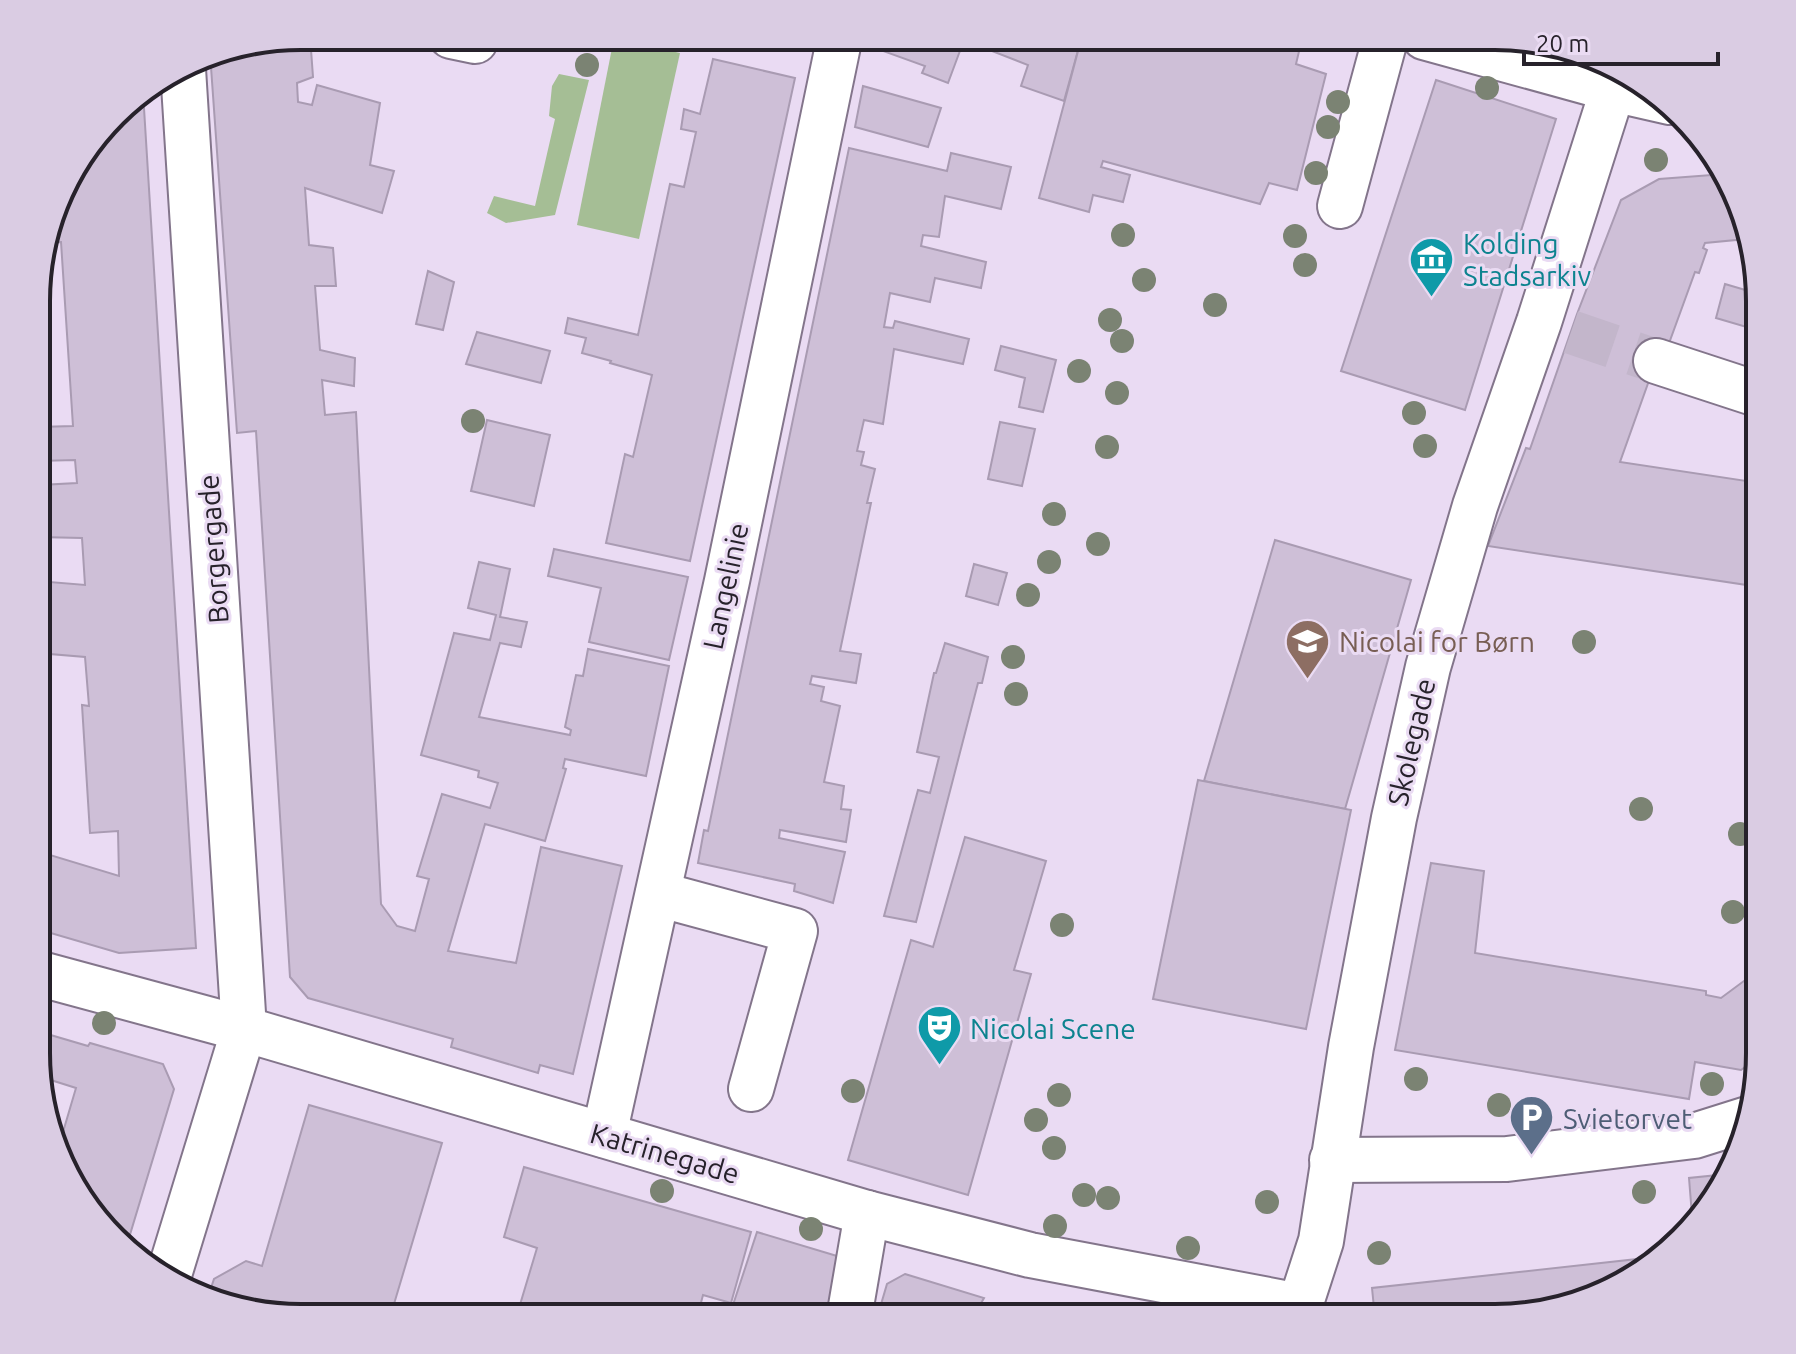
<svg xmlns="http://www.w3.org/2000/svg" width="1796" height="1354" font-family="Ubuntu,sans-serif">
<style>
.green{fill:#a5be95}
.building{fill:#cebfd7;stroke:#a99bb2;stroke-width:2}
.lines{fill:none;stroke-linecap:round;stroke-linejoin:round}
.minor-tunnel{stroke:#c3b6cb;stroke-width:44;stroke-dasharray:44 22;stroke-linecap:butt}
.minor-casing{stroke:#83758b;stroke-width:48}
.minor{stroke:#fff;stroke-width:44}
.tree{fill:#7b8373}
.labels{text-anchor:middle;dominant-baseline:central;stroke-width:6;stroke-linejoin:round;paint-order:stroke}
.culture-label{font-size:28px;fill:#0d838f;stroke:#eadbf3;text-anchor:start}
.street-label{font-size:28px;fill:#27222b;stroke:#eadbf3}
.education-label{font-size:28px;fill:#785e54;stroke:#eadbf3;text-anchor:start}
.service-label{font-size:28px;fill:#4e5e75;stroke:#eadbf3;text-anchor:start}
.rim{fill:none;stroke:#27222b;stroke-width:4}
</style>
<rect width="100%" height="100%" fill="#eadbf3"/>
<!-- green -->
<g class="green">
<polygon points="614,38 680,53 639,239 577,225"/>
<polygon points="559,74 589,80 555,215 506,223 487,213 494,196 535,206 555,119 549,116 552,86"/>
</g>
<!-- building -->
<g class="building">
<polygon points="301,36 310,36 313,77 297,83 298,102 312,105 317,85 380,103 370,165 394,171 382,213 305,188 309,245 333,248 336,286 315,286 320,350 355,358 354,386 322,380 325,415 356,412 381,904 397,926 415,931 429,879 417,876 442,794 490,808 498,783 478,777 479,771 421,755 454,633 490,640 496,615 468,608 479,562 510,569 500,617 527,622 521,647 500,643 479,717 570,735 571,730 565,727 576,675 583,676 588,649 669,666 646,776 565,759 563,768 566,769 545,841 485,824 448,951 516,963 541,847 622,866 573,1074 540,1065 538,1073 451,1047 453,1039 308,998 290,977 256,431 237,433 210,53 215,50"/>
<polygon points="711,36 756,36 754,45"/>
<polygon points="888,36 1082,36 1064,101 1021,86 1028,65 964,40 948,83 922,73 925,66 883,51"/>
<polygon points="1082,36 1276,36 1301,43 1296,64 1326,74 1297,190 1269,183 1260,204 1103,161 1101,167 1130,175 1123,202 1093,195 1089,212 1039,198"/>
<polygon points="713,59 795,78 690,561 606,543 625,454 633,457 652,375 610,363 611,361 582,353 586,338 565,333 568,318 638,335 670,184 684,187 696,132 681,129 684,109 700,114"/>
<polygon points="1436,80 1556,119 1465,410 1341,371"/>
<polygon points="863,86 941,108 928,147 855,127"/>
<polygon points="143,92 196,948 119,953 37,929 37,851 119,876 118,831 90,833 82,705 89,706 85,657 38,653 38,581 85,585 82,538 38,537 38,506 42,506 40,485 77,483 75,460 38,461 38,427 73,426 61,242 47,243 47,240 71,169 127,101"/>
<polygon points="849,148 947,171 951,153 1011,167 1001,209 945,196 939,237 923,235 921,246 986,262 981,288 935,278 930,302 890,293 884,327 893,328 895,321 969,339 963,364 894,349 883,424 864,420 857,451 864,452 861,465 875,469 867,503 871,503 840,651 861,654 856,683 812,676 810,684 824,687 821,701 840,706 824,782 844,786 841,809 851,810 846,842 780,830 779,838 845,852 833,903 794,891 795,884 698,863 704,830 708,831"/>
<polygon points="1725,174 1733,184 1746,239 1705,243 1703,248 1707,250 1699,273 1695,272 1668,346 1656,361 1620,462 1760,483 1760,587 1488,546 1526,448 1530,449 1577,314 1621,200 1659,179"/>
<polygon points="428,271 454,282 443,330 416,324"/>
<polygon points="1725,284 1759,294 1760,331 1716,318"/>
<polygon points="477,332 550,351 541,383 466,364"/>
<polygon points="1001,346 1056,360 1043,412 1019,407 1025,378 995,370"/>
<polygon points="487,420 550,435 534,506 471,491"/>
<polygon points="1000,422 1035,429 1022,486 988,479"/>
<polygon points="1275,540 1411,580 1345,809 1204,781"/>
<polygon points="554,549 688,577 669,660 589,642 601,588 548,576"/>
<polygon points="974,564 1007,573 998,605 966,596"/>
<polygon points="945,643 988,657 982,683 978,683 916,922 884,916 918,790 930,793 939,757 917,752 934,673 936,673"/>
<polygon points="37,728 47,729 48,745 37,745"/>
<polygon points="1198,780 1351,810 1306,1029 1153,999"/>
<polygon points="965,837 1046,861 1014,970 1031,974 968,1195 848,1160 911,940 933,947"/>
<polygon points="1431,863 1484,871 1475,953 1706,991 1706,995 1721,998 1748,978 1751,968 1746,967 1760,880 1759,1057 1741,1070 1695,1062 1689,1099 1395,1050"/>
<polygon points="37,1031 88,1046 90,1043 163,1064 174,1089 125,1251 64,1171 58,1149 76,1088 38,1076"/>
<polygon points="309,1105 442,1143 394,1304 419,1311 417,1318 284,1317 207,1300 214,1279 246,1261 262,1266"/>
<polygon points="524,1167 751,1232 731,1303 703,1295 697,1318 516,1318 537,1248 504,1237"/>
<polygon points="1728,1174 1695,1227 1693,1228 1689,1178"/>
<polygon points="757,1232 847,1259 837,1318 743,1318 730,1314"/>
<polygon points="1656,1257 1612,1291 1495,1318 1375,1318 1372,1288"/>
<polygon points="905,1274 984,1298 980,1305 1012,1318 877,1318 887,1284"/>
</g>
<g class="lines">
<!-- minor-tunnel -->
<polyline class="minor-tunnel" points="1571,332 1656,361"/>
<defs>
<g id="minor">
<polyline points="451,36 475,41"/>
<polyline points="1424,37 1613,89 1670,102"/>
<polyline points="1340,206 1386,36"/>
<polyline points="1656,361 1760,395"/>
<polyline points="658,894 795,931 751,1089"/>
<polyline points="37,973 244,1029 867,1213 1030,1255 1300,1306"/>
<polyline points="604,1135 727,581 840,36"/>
<polyline points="1332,1160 1507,1159 1694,1136 1748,1119"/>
<polyline points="168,1278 244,1029 183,69"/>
<polyline points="849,1318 867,1213"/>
<polyline points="1301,1318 1300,1306 1321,1241 1351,1047 1394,818 1428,667 1475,506 1539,322 1613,89"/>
</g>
</defs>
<!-- minor casing -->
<use href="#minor" class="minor-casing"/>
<!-- minor -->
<use href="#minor" class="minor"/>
</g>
<!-- trees -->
<g class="tree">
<circle cx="587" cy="65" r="12"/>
<circle cx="1487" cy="88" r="12"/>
<circle cx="1338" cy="102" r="12"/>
<circle cx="1328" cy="127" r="12"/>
<circle cx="1656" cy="160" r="12"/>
<circle cx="1316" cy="173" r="12"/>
<circle cx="1123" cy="235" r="12"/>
<circle cx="1295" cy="236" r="12"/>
<circle cx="1305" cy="265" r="12"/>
<circle cx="1144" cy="280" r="12"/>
<circle cx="1215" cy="305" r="12"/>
<circle cx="1110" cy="320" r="12"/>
<circle cx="1122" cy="341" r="12"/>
<circle cx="1079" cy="371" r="12"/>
<circle cx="1117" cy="393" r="12"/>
<circle cx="1414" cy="413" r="12"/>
<circle cx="473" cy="421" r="12"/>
<circle cx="1425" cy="446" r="12"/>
<circle cx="1107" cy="447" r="12"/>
<circle cx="1054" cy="514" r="12"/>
<circle cx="1098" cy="544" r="12"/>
<circle cx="1049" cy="562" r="12"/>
<circle cx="1028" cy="595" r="12"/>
<circle cx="1584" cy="642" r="12"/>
<circle cx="1013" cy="657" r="12"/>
<circle cx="1016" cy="694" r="12"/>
<circle cx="1641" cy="809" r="12"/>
<circle cx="1740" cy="834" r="12"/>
<circle cx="1733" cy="912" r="12"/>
<circle cx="1062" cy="925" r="12"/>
<circle cx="104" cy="1023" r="12"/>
<circle cx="1416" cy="1079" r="12"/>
<circle cx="1712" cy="1084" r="12"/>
<circle cx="853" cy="1091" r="12"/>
<circle cx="1059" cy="1095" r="12"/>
<circle cx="1499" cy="1105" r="12"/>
<circle cx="1036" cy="1120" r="12"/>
<circle cx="1054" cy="1148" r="12"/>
<circle cx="662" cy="1191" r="12"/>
<circle cx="1644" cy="1192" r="12"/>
<circle cx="1084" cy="1195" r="12"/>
<circle cx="1108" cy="1198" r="12"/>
<circle cx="1267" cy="1202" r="12"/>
<circle cx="1055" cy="1226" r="12"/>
<circle cx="811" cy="1229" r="12"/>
<circle cx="1188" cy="1248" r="12"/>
<circle cx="1379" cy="1253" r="12"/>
</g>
<!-- icons -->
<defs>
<symbol id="museum-pin" viewBox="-11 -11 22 30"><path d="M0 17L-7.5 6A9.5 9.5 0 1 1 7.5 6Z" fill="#0f9aa8" stroke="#eadbf3"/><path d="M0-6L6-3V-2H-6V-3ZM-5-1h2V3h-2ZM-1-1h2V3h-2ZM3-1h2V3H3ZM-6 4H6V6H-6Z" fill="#fff"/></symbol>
<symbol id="school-pin" viewBox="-11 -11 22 30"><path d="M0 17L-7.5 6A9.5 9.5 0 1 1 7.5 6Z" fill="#8d6e63" stroke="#eadbf3"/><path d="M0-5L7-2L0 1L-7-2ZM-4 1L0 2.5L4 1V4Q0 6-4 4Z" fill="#fff"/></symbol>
<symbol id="theatre-pin" viewBox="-11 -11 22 30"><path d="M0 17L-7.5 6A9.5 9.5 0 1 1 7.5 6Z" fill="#0f9aa8" stroke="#eadbf3"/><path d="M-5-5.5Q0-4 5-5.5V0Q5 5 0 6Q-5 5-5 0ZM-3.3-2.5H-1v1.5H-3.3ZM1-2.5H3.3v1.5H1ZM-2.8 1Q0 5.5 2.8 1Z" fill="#fff"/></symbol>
<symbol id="parking-pin" viewBox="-11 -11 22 30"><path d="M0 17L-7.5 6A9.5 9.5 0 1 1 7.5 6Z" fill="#5c6f8a" stroke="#eadbf3"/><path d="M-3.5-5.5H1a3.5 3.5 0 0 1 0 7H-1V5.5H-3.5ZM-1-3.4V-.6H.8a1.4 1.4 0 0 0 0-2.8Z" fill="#fff"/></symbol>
</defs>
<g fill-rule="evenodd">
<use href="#museum-pin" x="1406" y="234" width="51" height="69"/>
<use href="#school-pin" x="1282" y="616" width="51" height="69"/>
<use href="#theatre-pin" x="914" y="1002" width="51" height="69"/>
<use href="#parking-pin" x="1506" y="1092" width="51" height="69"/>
</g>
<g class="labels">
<!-- culture labels -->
<g class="culture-label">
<text x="1463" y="243">Kolding<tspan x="1463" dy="32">Stadsarkiv</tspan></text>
<text x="970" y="1028">Nicolai Scene</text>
</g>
<!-- street labels -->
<g class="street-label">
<text transform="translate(213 549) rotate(-94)">Borgergade</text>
<text transform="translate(725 586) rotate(-78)">Langelinie</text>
<text transform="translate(1411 742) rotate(-77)">Skolegade</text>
<text transform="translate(665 1153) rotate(16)">Katrinegade</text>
</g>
<!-- education labels -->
<g class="education-label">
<text x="1339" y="641">Nicolai for Børn</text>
</g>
<!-- service labels -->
<g class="service-label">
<text x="1563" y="1118">Svietorvet</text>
</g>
</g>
<!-- crop -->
<path d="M0 0H1796V1354H0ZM301 50H1495A251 251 0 0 1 1746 301V1053A251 251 0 0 1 1495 1304H301A251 251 0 0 1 50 1053V301A251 251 0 0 1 301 50Z" fill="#dacce3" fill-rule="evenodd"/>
<path class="rim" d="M301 50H1495A251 251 0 0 1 1746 301V1053A251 251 0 0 1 1495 1304H301A251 251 0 0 1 50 1053V301A251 251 0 0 1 301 50Z"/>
<!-- scale -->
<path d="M1524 52v12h194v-12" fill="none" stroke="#27222b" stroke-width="4"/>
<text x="1536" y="52" font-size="24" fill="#27222b" stroke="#eadbf3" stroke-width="6" paint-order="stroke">20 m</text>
</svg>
